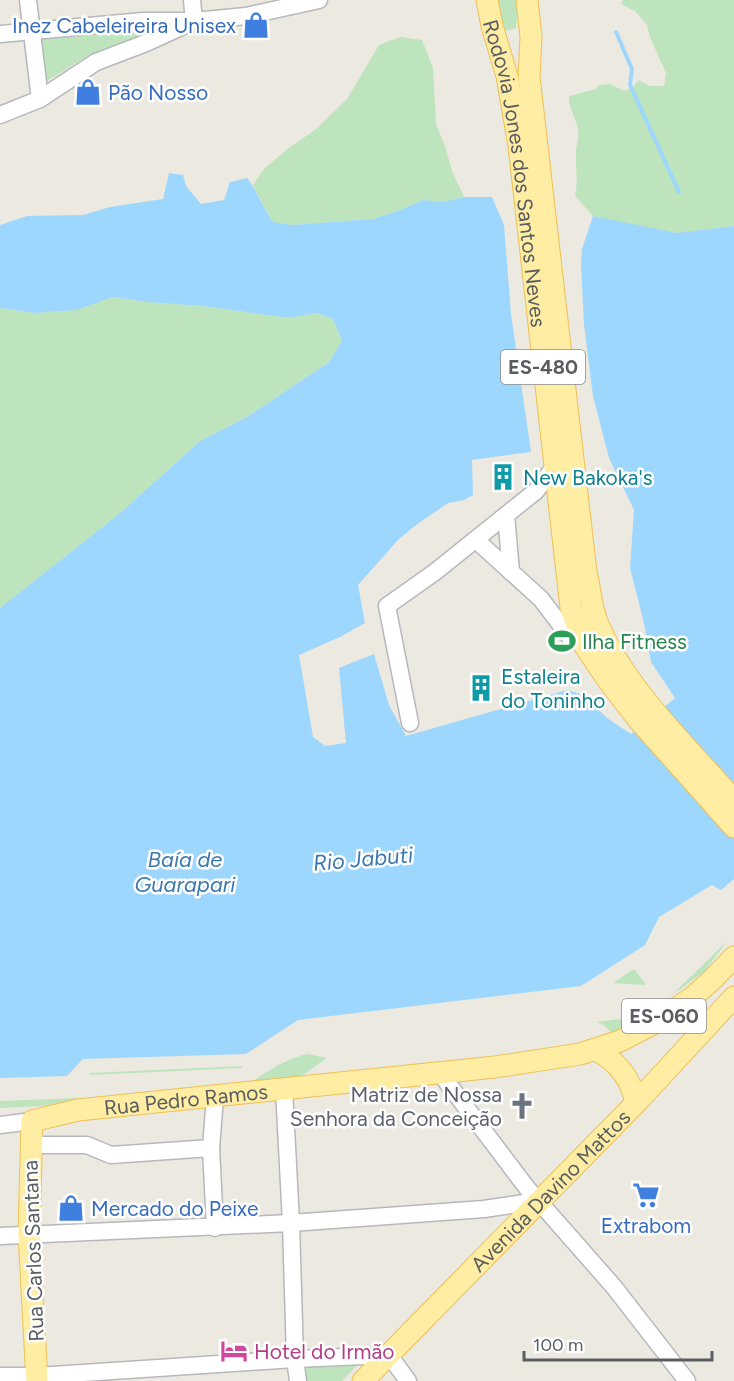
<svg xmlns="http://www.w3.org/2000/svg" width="734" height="1381" font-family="Figtree,sans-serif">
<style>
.green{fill:#bde4bc}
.water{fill:#9ed7fe}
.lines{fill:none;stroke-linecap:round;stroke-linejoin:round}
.stream{stroke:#9ed7fe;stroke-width:4}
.minor-casing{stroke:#b6b8bd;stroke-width:19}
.major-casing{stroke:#efc055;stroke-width:23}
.minor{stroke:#fff;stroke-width:16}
.major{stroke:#feeda3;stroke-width:21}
.labels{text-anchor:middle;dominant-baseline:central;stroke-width:5;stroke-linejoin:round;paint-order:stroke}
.shield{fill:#fff;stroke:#8b8e90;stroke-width:1.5}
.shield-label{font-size:20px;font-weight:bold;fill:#595d61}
.shop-label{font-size:21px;fill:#366cbe;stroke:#fff;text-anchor:start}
.street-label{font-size:21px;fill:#595d61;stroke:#fff}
.culture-label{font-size:21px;fill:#0d838f;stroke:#fff;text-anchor:start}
.leisure-label{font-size:21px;fill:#27864d;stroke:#fff;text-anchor:start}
.worship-label{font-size:21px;fill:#5b616d;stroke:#fff;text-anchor:end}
.hotel-label{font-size:21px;fill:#b23c85;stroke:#fff;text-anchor:start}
.water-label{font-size:22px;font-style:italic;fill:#3c78ae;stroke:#fff}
</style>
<rect width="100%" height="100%" fill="#ece9e0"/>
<!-- green -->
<g class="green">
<polygon points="496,0 519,0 516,28 505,31"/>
<path d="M 623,0 L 734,0 L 734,226 L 678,233 L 652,230 L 593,216 L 575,196 C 579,177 575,171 576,153 C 576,145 580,137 578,129 C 576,117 568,108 569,96 L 596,89 L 599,85 L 610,84 L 624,91 L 633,87 L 639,80 L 650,86 L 664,86 L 666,73 L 650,37 L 647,25 L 635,11 L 621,4 Z"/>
<polygon points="142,28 144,38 86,57 42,84 37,38"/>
<polygon points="400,37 422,40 433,68 436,124 446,149 452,171 464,197 443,202 423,200 400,210 373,219 291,225 273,223 253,185 264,169 290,147 315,130 347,99 379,45"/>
<polygon points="113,297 147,302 202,306 289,318 317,313 333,319 342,341 329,362 247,417 200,441 120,513 0,608 0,308 35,313 77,310"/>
<polygon points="727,941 705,971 672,995"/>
<polygon points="634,969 646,985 613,983"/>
<polygon points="644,1016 629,1026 612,1033 602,1024 596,1022"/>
<path d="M 307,1054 L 327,1058 L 294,1081 L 250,1083 C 268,1071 285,1059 307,1054 Z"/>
<polygon points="242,1066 242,1068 90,1075 90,1073"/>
<polygon points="83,1098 64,1105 0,1108 0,1101"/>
<polygon points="360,1362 342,1381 307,1381 304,1363"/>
</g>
<!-- water -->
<path class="water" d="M 169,173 L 183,175 L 186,186 L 201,204 L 224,200 L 230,182 L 247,178 C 258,192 263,208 273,222 L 291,225 L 373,219 L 400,210 L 423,200 L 443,202 L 464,197 L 492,197 L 504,225 L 511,314 L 531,452 L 472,460 L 473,495 L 464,500 L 448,503 L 416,525 L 398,540 L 358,585 L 365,623 L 340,637 L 299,655 L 313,737 L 325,746 L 346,743 L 339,668 L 374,654 L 389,705 L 406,736 L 567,690 L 584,695 L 607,718 L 631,734 L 675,698 L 651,662 L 644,623 L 630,568 L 634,510 L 609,458 L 593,396 L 584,325 L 581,265 L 582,249 L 593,216 L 677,233 L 734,226 L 734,879 L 721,890 L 712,885 L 659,917 L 645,945 L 581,986 L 298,1020 L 246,1054 L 83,1059 L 67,1076 L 0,1078 L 0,608 L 120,513 L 200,441 L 247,417 L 329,362 L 342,341 L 333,319 L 317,313 L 289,318 L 202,306 L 147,302 L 113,297 L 77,310 L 35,313 L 0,308 L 0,225 L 27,216 L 83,215 L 110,207 L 163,199 Z"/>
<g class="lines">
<!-- stream -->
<polyline class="stream" points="616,32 632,69 630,85 679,192"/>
<defs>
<g id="minor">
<polyline points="28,0 40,99"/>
<polyline points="192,0 194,21"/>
<polyline points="0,34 143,21 187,21"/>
<polyline points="0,115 40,99 96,62 146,43 194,21 246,16 319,0"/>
<polyline points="476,540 541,599 569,636 585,646"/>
<polyline points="511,572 506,515 536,491 554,467"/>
<polyline points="410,723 387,606 435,572 506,515"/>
<polyline points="440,1073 527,1188 614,1287 687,1381"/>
<polyline points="284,1089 291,1223 295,1359 298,1381"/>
<polyline points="0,1125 32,1121"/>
<polyline points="43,1145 87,1145 111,1155 211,1148"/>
<polyline points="215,1228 211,1148 215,1097"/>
<polyline points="0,1236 291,1223 484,1209 538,1201"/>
<polyline points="0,1376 37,1376 295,1359 389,1355 408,1381"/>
</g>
<g id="major">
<path id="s1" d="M 487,0 L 492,26 L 507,76 L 519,146 L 571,608 L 585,646 L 610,683 L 637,718 L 734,827"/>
<path d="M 527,0 L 531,37 L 529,77 L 586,572 C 590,588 591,607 597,622 C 624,687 687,747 734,800"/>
<path d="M 596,1050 C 618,1062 631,1078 636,1103"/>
<path id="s2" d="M 37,1381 L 29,1234 L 32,1121 L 78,1110 L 495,1067 L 580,1054 L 620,1041 L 653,1024 L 693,997 L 714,978 L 734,957"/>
<path id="s3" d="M 363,1381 L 636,1103 L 734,997"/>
</g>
</defs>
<!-- minor casing -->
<use href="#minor" class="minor-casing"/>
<!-- major casing -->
<use href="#major" class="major-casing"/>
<!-- minor -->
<use href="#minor" class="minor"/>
<!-- major -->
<use href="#major" class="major"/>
</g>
<!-- icons -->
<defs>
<symbol id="shop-bare" viewBox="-9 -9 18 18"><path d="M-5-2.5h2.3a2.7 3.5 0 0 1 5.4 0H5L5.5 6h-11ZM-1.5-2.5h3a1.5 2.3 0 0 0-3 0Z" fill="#3f7fe0" stroke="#fff" stroke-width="2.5" paint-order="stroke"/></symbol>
<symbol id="building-bare" viewBox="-9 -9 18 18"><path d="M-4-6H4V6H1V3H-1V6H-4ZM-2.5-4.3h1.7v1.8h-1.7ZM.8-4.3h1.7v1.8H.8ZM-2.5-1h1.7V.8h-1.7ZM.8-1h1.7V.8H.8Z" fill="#0f9aa8" stroke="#fff" stroke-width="2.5" paint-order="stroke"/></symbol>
<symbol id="stadium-bare" viewBox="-9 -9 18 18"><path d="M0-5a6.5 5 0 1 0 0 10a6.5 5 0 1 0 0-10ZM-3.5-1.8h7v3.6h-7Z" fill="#2e9e5b" stroke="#fff" stroke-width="2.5" paint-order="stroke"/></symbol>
<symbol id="church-bare" viewBox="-9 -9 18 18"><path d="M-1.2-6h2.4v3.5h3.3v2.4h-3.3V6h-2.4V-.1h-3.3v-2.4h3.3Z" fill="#6b7280" stroke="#fff" stroke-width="2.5" paint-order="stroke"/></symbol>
<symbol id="supermarket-bare" viewBox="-9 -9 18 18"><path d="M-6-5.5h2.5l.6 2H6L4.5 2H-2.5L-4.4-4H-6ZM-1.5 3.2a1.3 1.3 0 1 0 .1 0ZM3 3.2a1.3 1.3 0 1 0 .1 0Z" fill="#3f7fe0" stroke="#fff" stroke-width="2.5" paint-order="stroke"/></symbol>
<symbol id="hotel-bare" viewBox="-9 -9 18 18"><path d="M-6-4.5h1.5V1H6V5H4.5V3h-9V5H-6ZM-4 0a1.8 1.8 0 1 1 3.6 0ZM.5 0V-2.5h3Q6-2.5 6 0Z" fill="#d1479c" stroke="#fff" stroke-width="2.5" paint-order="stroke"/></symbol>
</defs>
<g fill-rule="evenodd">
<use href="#shop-bare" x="237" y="6" width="38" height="38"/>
<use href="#shop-bare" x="69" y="73" width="38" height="38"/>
<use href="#building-bare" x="484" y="458" width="38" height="38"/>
<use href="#stadium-bare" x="543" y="622" width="38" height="38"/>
<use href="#building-bare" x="462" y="669" width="38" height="38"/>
<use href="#church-bare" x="503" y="1087" width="38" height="38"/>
<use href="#supermarket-bare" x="627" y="1176" width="38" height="38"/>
<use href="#shop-bare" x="52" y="1189" width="38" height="38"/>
<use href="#hotel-bare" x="215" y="1332" width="38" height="38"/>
</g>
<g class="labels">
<!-- shield labels -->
<g class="shield">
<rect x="501" y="350" width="84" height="34" rx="4.5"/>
<rect x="622" y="999" width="84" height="34" rx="4.5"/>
</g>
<g class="shield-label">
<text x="543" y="367">ES-480</text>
<text x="664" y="1016">ES-060</text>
</g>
<!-- shop labels -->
<g class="shop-label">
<text x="236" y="25" text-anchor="end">Inez Cabeleireira Unisex</text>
<text x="108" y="92">Pão Nosso</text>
<text x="91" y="1208">Mercado do Peixe</text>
<text x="646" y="1225" text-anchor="middle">Extrabom</text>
</g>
<!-- street labels -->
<g class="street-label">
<text stroke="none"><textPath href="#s1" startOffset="176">Rodovia Jones dos Santos Neves</textPath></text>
<text stroke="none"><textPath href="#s2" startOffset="416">Rua Pedro Ramos</textPath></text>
<text stroke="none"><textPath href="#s3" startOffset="267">Avenida Davino Mattos</textPath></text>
<text transform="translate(33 1251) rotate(-92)">Rua Carlos Santana</text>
</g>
<!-- culture labels -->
<g class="culture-label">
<text x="523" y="477">New Bakoka's</text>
<text x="501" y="676">Estaleira<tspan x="501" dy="24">do Toninho</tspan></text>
</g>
<!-- leisure labels -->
<g class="leisure-label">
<text x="582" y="641">Ilha Fitness</text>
</g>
<!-- worship labels -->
<g class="worship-label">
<text x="502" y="1094">Matriz de Nossa<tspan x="502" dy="24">Senhora da Conceição</tspan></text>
</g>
<!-- hotel labels -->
<g class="hotel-label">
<text x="254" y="1351">Hotel do Irmão</text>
</g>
<!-- water labels -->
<g class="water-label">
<text x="185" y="859">Baía de<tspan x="185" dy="25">Guarapari</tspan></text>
<text transform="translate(363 859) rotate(-5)">Rio Jabuti</text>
</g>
</g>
<!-- scale -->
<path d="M524 1351v9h188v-9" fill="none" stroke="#595d61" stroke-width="3"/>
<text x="533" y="1351" font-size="18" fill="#595d61" stroke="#ffffff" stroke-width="4.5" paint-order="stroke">100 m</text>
</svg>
